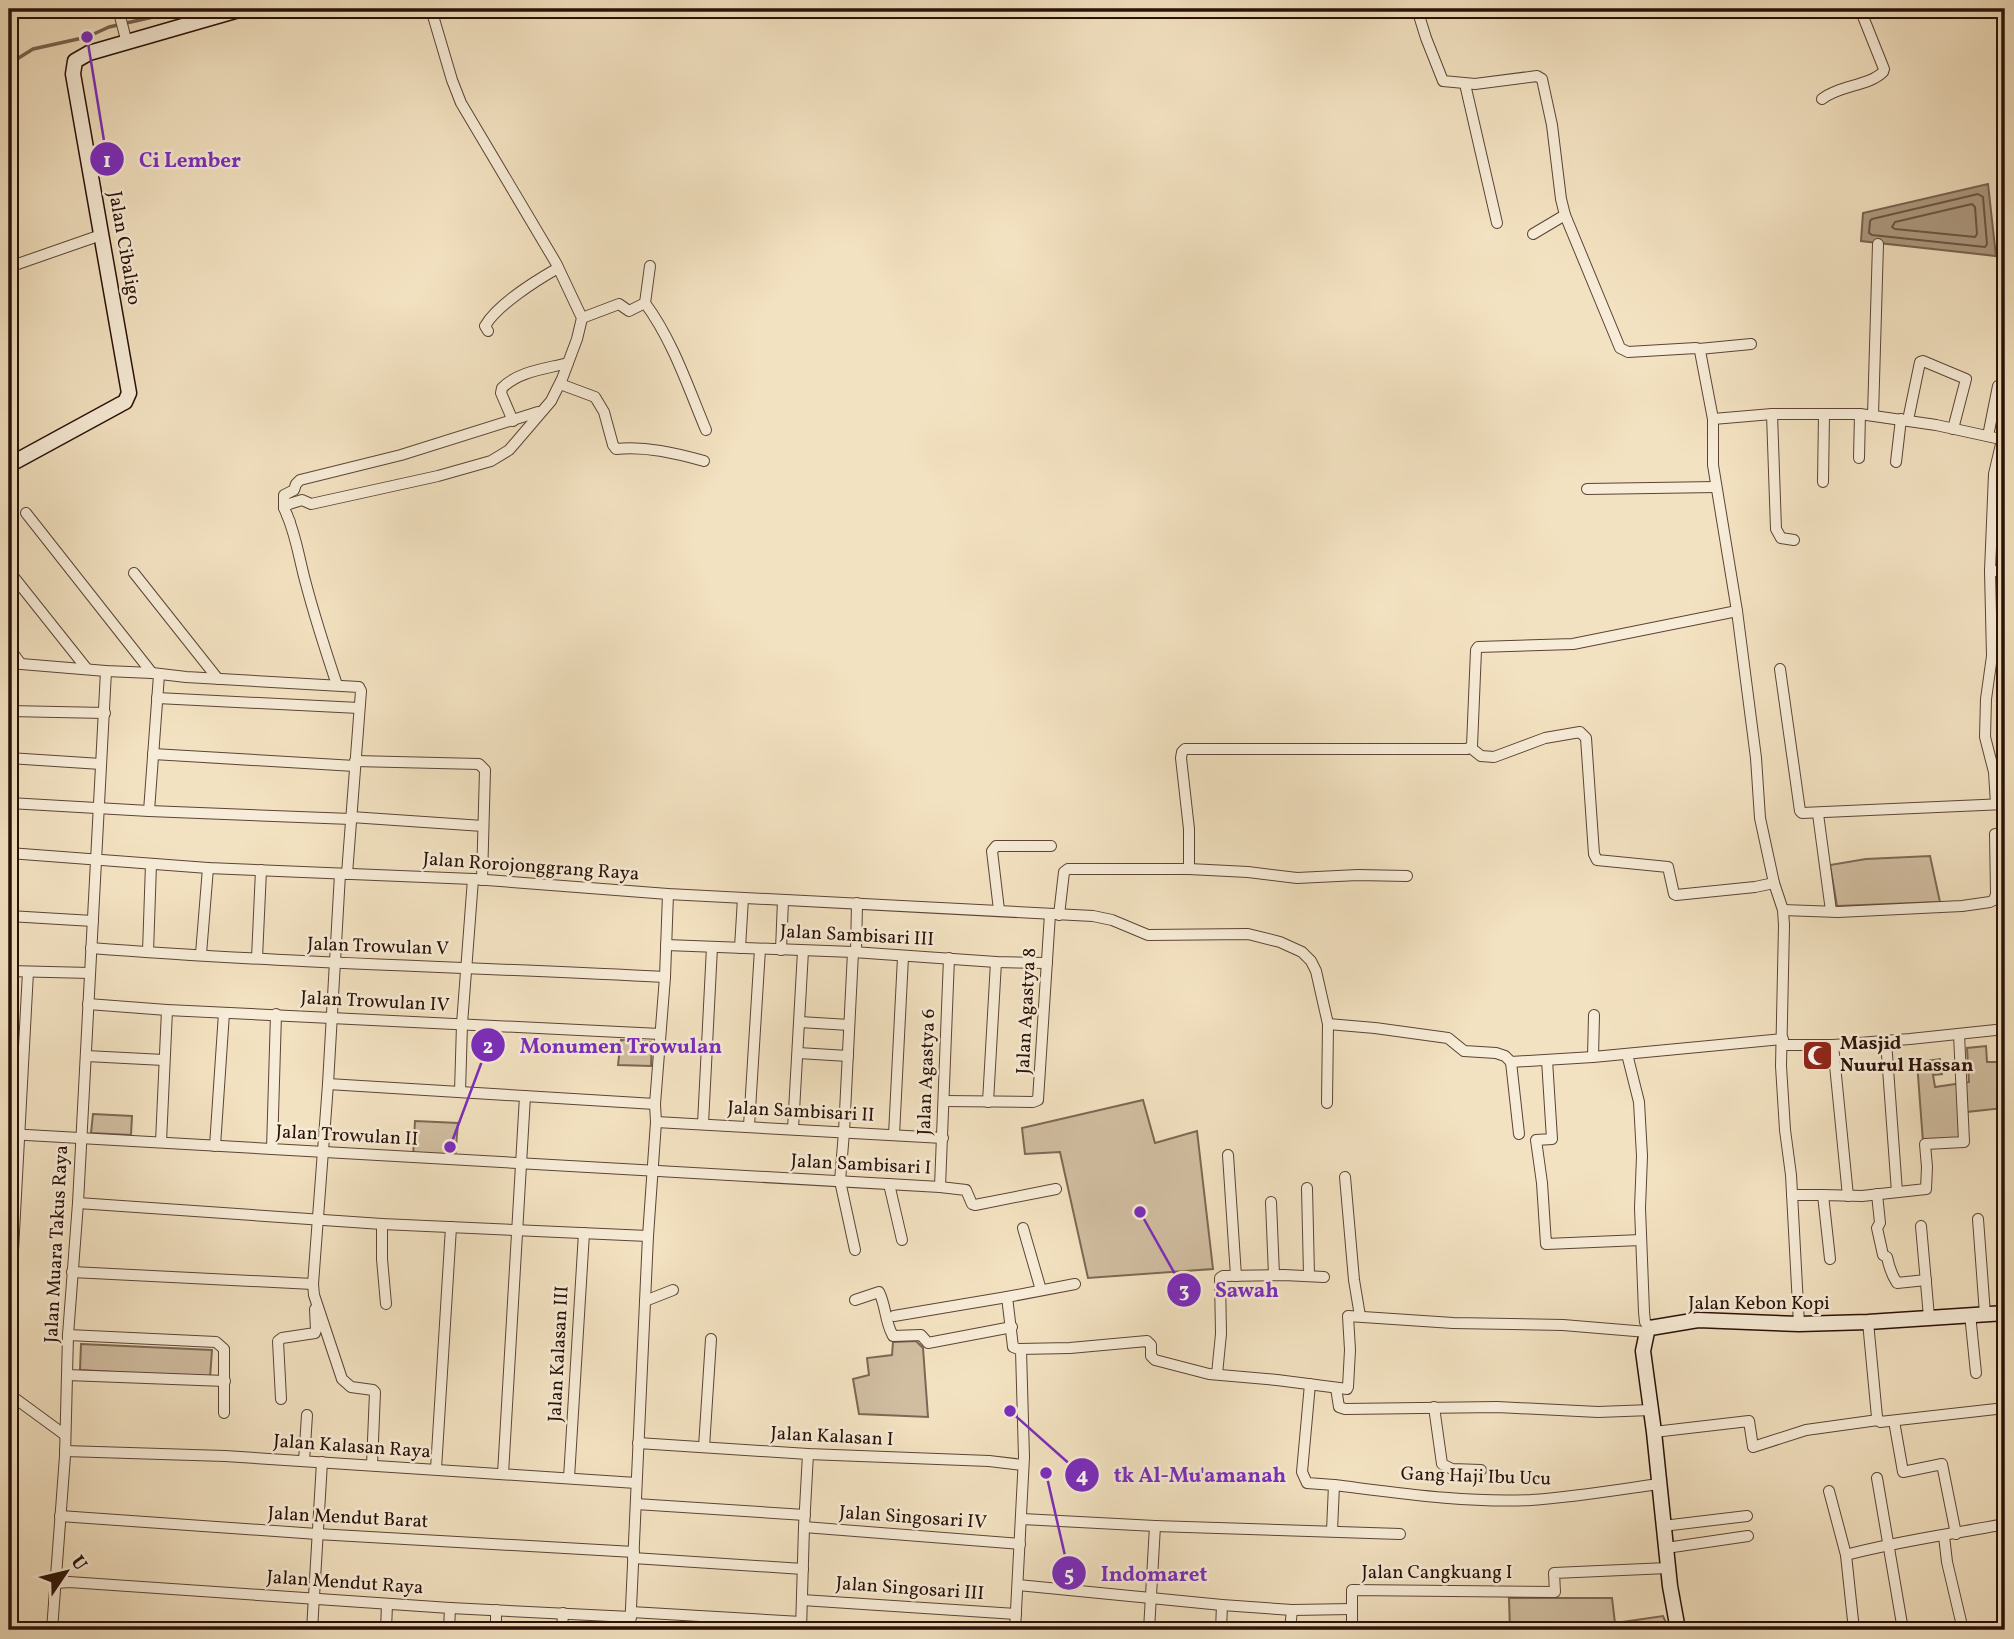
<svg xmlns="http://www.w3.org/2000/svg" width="2014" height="1639" font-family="Vollkorn,serif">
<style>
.green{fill:#d1bea1;stroke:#7d6754;stroke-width:2}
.water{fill:#ae9b82;stroke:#796351;stroke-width:2}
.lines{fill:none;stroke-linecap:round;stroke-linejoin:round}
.shore{stroke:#6c5644;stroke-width:2}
.stream{stroke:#796351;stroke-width:3.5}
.street-casing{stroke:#5c4436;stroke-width:12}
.secondary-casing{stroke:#291007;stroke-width:17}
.street{stroke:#f7ecd7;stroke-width:10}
.secondary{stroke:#f7ecd7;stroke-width:14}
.labels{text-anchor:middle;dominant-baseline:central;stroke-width:5;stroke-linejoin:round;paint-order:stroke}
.street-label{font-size:19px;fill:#291007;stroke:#f7ecd7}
.poi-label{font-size:19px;font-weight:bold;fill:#291007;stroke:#f7ecd7;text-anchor:start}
.leader{fill:none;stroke:#7b2cbf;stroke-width:2.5}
.callout-dot{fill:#7b2cbf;stroke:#f7ecd7;stroke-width:2.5}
.mark-label{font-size:21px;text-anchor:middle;font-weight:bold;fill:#fff}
.callout-label{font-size:21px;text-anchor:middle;font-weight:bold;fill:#7b2cbf;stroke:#f7ecd7;stroke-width:5;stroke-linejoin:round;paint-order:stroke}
</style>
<rect width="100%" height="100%" fill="#f3e2c1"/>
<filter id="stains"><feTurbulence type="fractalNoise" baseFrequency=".00286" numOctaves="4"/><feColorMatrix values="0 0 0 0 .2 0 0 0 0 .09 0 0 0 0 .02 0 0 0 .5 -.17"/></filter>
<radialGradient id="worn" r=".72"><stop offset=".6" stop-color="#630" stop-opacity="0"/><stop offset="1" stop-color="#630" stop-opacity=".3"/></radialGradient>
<!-- green -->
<g class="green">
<polygon points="1930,856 1940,902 1837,906 1830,865 1866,859"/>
<polygon points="621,1040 652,1042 651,1066 618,1065"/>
<polygon points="1986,1046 1987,1062 2000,1062 2001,1068 2005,1067 2005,1125 2003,1108 1967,1112 1966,1139 1923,1142 1917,1062 1940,1059 1942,1074 1933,1075 1935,1087 1969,1082 1967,1048"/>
<polygon points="1143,1100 1155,1143 1197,1131 1213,1269 1088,1278 1060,1152 1025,1154 1022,1128"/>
<polygon points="93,1114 132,1116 131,1135 91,1133"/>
<polygon points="415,1121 458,1123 455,1159 413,1157"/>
<polygon points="916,1341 923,1348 928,1417 859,1414 853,1379 869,1375 867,1358 892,1355 893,1342"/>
<polygon points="81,1344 212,1350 210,1378 80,1370"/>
<polygon points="1509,1598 1612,1598 1615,1623 1663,1616 1668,1627 1663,1630 1510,1630"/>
</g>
<!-- water -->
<polygon class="water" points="1988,184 1996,256 1861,241 1863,213"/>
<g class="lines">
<!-- shore -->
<g class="shore">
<polygon points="1978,194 1983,197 1987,244 1985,247 1872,235 1869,233 1870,221 1872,219"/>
<polygon points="1972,204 1975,207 1977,234 1975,237 1895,229 1892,227 1895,222"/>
</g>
<!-- stream -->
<polyline class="stream" points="9,64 33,49 87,37 109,27 188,9"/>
<defs>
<g id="street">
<polyline points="118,9 127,43"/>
<polyline points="1417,9 1426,38 1443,81 1475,84 1537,76 1542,79 1552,125 1561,199 1565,215 1620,348 1628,352 1696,348 1699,349 1700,351 1713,419 1713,465 1737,611 1756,758 1760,818 1774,883 1783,910 1784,925 1781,1066 1785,1130 1791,1175 1799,1324"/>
<polyline points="1465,84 1497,223"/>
<path d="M 1822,99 C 1840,85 1869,86 1883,72 L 1884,69 L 1860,9"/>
<polyline points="1533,234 1565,215"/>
<path d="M 650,266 L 645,303 C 673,341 688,387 706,430"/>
<polyline points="9,267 101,235"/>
<polyline points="582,318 619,304 629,311 645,303"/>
<polyline points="2005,319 2003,333 2005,336"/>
<path d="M 488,331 L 485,326 C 497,305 537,280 558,268"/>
<polyline points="1699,349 1751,344"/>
<path d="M 560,384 L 595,397 L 604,412 L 613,445 L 616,449 C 646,446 675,453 704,461"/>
<polyline points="1772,414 1776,529 1781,538 1794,540"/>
<polyline points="1873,415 1878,244"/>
<polyline points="1713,419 1772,414 1860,414 1936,425 2005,440"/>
<polyline points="1908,420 1920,362 1923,361 1966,379 1953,429"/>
<path d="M 513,421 L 501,393 L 502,388 C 519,371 545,369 568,363"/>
<polyline points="1988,436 1998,386"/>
<polyline points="1859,458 1860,414"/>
<polyline points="1896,462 1901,419"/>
<polyline points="1823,482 1824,414"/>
<polyline points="1587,489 1716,487"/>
<polyline points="284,508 284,495 294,490 296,484 300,480 401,455 538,412"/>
<polyline points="26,513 152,673"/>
<polyline points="287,515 284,508 289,504 302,500 311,504 438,476 491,461 509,450 516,442 551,401 562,379 577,339 582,318 556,263 461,103 452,80 431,9"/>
<path d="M 290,522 L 287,515 C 297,539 299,559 306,584 C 315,618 326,652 337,685"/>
<polyline points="9,571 87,669"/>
<polyline points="1990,571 2005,571"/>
<polyline points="134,573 218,679"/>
<polyline points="9,648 21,664"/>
<polyline points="9,663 106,671 152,673 186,677 359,687 361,691 347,874"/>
<polyline points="1780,669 1800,811 1802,813 2005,804"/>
<polyline points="157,698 359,708"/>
<polyline points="9,711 105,713"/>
<polyline points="1471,748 1481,756 1494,757 1545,738 1580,732 1586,738 1594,854 1597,860 1668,867 1674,894 1676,895 1755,887 1774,883"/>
<polyline points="153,754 355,766"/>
<polyline points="9,758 101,764"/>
<polyline points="355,761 479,764 485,770 482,880"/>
<polyline points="9,803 149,811 351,819"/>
<polyline points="1996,804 1994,772 1985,737 1986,699 1992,656 1990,571 1994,474 2002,440"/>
<polyline points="149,811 159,675"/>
<polyline points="1818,814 1831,911"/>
<polyline points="351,817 483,826"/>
<polyline points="9,853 208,868 473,879 668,894 1093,916 1112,920 1148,935 1248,934 1280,942 1302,952 1311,961 1316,971 1328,1024 1327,1103"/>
<polyline points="1189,869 1189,829 1181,758 1182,752 1185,749 1467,749 1472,746 1476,650 1478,647 1573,644 1737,611"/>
<polyline points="340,874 328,1084 313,1284 314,1295 342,1379 351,1387 373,1390 375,1392 372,1465"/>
<polyline points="999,910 992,851 996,846 1051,846"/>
<polyline points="1783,910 1838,912 1962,906 1990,902 1994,900 1996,894 1995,834"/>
<polyline points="1059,915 1064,872 1068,869 1189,869 1248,872 1297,878 1358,875 1407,876"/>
<polyline points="9,916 93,921"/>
<polyline points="666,945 853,952 996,962 1047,963"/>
<path d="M 91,948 C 282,963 473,967 665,977"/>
<polyline points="740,948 743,898"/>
<polyline points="781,950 783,900"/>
<polyline points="148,952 151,864"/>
<polyline points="853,952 844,1132 840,1181 855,1250"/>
<polyline points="856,952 857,903"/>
<polyline points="201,954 208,868"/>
<polyline points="257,958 261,870"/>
<polyline points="9,971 90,973"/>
<polyline points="88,1004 167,1010 660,1034"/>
<polyline points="800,1022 849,1025"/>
<polyline points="1328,1024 1375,1028 1448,1038 1464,1051 1496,1053 1505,1056 1511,1062"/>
<polyline points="1886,1041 1897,1192"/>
<polyline points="1783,1045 1833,1045 1910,1039 2005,1029"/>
<polyline points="1833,1045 1848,1196"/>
<polyline points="798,1053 848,1056"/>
<polyline points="1627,1054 1639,1102 1642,1156 1640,1208 1644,1312 1645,1322 1650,1328"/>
<polyline points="86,1056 164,1060"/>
<polyline points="1593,1057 1594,1015"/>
<polyline points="1547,1060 1552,1139 1536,1140 1542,1183 1546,1244 1641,1240"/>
<polyline points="1511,1062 1593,1057 1783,1039"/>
<polyline points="1511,1062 1519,1134"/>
<polyline points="328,1084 655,1104"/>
<polyline points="460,1092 462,1024 473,879"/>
<polyline points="944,1101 1033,1102 1038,1100 1050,914"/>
<polyline points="988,1102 996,962"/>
<polyline points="656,1122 943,1138"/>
<polyline points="703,1124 712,947"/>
<polyline points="749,1126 760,949"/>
<polyline points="793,1129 803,951"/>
<polyline points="9,1134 940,1187 966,1190 972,1204 975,1205 1056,1189"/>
<polyline points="894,1135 903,957"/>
<polyline points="161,1142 167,1010"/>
<polyline points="215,1146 224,1013"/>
<polyline points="272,1149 276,1014"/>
<polyline points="1228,1155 1236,1276"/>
<polyline points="1345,1177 1354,1280 1360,1316"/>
<polyline points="889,1184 902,1240"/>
<polyline points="940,1187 949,958"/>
<polyline points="1307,1188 1309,1275"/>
<path d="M 1877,1194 L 1880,1223 L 1877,1228 L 1883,1255 L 1887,1257 C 1889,1267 1891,1274 1897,1283 L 1926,1280"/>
<polyline points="1792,1195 1823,1195"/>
<polyline points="1271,1202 1274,1275"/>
<polyline points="78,1203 382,1224 648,1236"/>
<polyline points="1978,1219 1985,1314"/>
<polyline points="382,1224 382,1259 386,1304"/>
<polyline points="1921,1226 1929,1317"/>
<polyline points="1023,1228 1041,1290"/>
<polyline points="1830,1259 1823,1195 1862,1196 1926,1189 1927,1167 1925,1144 1964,1142 1959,1034"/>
<polyline points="72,1272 313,1284"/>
<path d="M 855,1300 L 879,1292 C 886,1306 885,1321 892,1334 L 893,1336 L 921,1335 L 928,1343 L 1012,1327"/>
<polyline points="645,1301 673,1290"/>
<polyline points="1970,1314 1976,1373"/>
<polyline points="894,1316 1007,1297"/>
<polyline points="1868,1322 1877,1417 1880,1422 2005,1408"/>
<polyline points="9,1325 28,972"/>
<polyline points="68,1335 216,1342 224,1349 224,1413"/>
<polyline points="1019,1349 1070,1348 1147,1341 1151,1345 1151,1356 1155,1360 1209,1374 1277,1380 1347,1389 1348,1387 1350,1350 1348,1316 1453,1323 1563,1325 1647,1332"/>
<polyline points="1217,1374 1221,1334 1220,1278 1223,1276 1284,1275 1324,1277"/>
<polyline points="67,1375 225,1381"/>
<polyline points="1310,1384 1302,1472 1307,1483 1334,1485 1332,1531"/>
<polyline points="1336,1388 1339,1407 1345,1409 1497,1407 1598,1412 1651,1410"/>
<polyline points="9,1394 65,1435"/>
<polyline points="281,1399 278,1341 282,1338 315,1333 316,1330 315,1309"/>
<polyline points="1434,1407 1442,1464 1452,1469 1481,1470"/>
<polyline points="1894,1421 1903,1472 1942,1464 1956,1534"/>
<polyline points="1654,1432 1749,1421 1753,1447 1806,1430 1878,1420"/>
<polyline points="638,1443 808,1454 989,1461 1023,1465"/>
<polyline points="704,1447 711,1339"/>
<polyline points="65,1451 225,1456 636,1483"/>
<polyline points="304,1461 307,1415"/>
<polyline points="436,1469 451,1227"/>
<polyline points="503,1474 525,1096"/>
<polyline points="569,1478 584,1233"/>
<polyline points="1877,1478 1903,1630"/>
<path d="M 1334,1485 C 1399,1493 1465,1503 1531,1500 C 1574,1497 1616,1490 1658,1484"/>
<polyline points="1829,1491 1846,1555 1854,1630"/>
<polyline points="636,1504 805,1515"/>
<polyline points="60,1516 317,1534 634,1552"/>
<polyline points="1022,1519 1155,1526 1400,1534"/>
<polyline points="1663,1526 1747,1516"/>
<polyline points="804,1527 1020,1544"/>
<polyline points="1944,1536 1947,1562 1963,1630"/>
<polyline points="1666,1548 1748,1536"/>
<path d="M 1846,1555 C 1898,1541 1952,1534 2005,1524"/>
<polyline points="633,1558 803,1569"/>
<polyline points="57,1583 69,1582 450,1608 631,1617"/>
<polyline points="1018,1585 1222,1605 1292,1610 1352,1609"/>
<polyline points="802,1600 1016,1614"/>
<polyline points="631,1612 801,1622"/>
<polyline points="52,1630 65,1456 68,1335 78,1203 106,671"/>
<polyline points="312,1630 322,1462"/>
<polyline points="386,1630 387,1604"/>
<polyline points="449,1630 450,1608"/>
<polyline points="496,1630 496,1610"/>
<polyline points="562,1630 563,1613"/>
<polyline points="630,1630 648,1236 656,1122 655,1104 665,977 668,894"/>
<polyline points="801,1630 804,1527 808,1454"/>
<polyline points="1015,1630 1024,1457 1021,1350 1013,1347 1007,1297 1075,1284"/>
<polyline points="1149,1630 1155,1526"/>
<polyline points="1221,1630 1222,1605"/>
<polyline points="1290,1630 1292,1610"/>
<polyline points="1352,1630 1352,1590 1555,1592 1554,1573 1668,1568"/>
</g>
<g id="secondary">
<polyline points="9,465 121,404 125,402 129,393 73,74 75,61 89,53 242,9"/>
<polyline points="1678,1630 1670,1586 1654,1432 1643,1351 1647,1332 1650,1328 1698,1320 1799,1324 1868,1322 2005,1313"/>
</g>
</defs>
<!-- street casing -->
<use href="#street" class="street-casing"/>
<!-- secondary casing -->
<use href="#secondary" class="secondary-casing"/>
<!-- street -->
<use href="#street" class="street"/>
<!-- secondary -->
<use href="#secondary" class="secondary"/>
</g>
<!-- icons -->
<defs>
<symbol id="mosque-square" viewBox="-11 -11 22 22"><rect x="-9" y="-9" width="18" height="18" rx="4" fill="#8f2418" stroke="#f7ecd7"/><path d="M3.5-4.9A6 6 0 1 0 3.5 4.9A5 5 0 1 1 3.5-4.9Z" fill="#fff"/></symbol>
</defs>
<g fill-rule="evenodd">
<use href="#mosque-square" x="1800" y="1038" width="35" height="35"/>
</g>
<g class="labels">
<!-- street labels -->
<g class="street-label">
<text transform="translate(124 248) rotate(80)">Jalan Cibaligo</text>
<text transform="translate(531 867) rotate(4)">Jalan Rorojonggrang Raya</text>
<text transform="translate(857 936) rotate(3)">Jalan Sambisari III</text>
<text transform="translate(378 947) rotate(2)">Jalan Trowulan V</text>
<text transform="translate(375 1002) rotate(3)">Jalan Trowulan IV</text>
<text transform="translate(1027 1011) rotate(-87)">Jalan Agastya 8</text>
<text transform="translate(927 1072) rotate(-88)">Jalan Agastya 6</text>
<text transform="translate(801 1112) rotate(3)">Jalan Sambisari II</text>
<text transform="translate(347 1136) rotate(3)">Jalan Trowulan II</text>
<text transform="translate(861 1165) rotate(3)">Jalan Sambisari I</text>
<text transform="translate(57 1244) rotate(-87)">Jalan Muara Takus Raya</text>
<text x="1759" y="1304">Jalan Kebon Kopi</text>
<text transform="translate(559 1354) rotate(-87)">Jalan Kalasan III</text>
<text transform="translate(832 1437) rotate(3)">Jalan Kalasan I</text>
<text transform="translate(352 1447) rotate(4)">Jalan Kalasan Raya</text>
<text transform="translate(1476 1477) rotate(2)">Gang Haji Ibu Ucu</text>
<text transform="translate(348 1518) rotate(3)">Jalan Mendut Barat</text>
<text transform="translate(913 1518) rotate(4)">Jalan Singosari IV</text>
<text x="1437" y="1573">Jalan Cangkuang I</text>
<text transform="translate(345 1583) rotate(4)">Jalan Mendut Raya</text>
<text transform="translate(910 1589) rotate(4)">Jalan Singosari III</text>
</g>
<!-- poi labels -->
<g class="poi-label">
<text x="1840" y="1044">Masjid<tspan x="1840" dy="22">Nuurul Hassan</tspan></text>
</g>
</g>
<!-- callouts -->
<path class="leader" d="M87 37L107 159M450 1147L488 1045M1140 1212L1184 1290M1010 1411L1082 1475M1046 1473L1069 1573"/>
<g class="callout-dot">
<circle cx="87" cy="37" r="7"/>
<circle cx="450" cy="1147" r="7"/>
<circle cx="1140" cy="1212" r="7"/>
<circle cx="1010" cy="1411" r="7"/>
<circle cx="1046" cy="1473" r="7"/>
<circle cx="107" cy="159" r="18"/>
<circle cx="488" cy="1045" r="18"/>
<circle cx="1184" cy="1290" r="18"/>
<circle cx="1082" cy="1475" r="18"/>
<circle cx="1069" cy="1573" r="18"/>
</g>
<g class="mark-label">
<text x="107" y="167">1</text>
<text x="488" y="1053">2</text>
<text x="1184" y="1297">3</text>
<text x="1082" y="1482">4</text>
<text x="1069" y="1581">5</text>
</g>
<g class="callout-label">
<text x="190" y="167">Ci Lember</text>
<text x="621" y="1053">Monumen Trowulan</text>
<text x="1247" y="1297">Sawah</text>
<text x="1200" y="1482">tk Al-Mu'amanah</text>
<text x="1154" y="1581">Indomaret</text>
</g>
<!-- margin -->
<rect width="2014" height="1639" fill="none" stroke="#f3e2c1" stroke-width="35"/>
<rect x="10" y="10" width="1993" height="1618" fill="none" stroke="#291007" stroke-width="3.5"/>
<rect x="18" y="18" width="1979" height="1604" fill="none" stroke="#291007" stroke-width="2"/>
<!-- north arrow -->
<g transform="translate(66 1572) rotate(55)" stroke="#f7ecd7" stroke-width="5" paint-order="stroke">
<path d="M0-5L12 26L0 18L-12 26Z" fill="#291007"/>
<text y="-10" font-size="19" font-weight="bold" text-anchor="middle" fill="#291007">U</text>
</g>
<rect width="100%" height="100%" filter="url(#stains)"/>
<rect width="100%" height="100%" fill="url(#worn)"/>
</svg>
